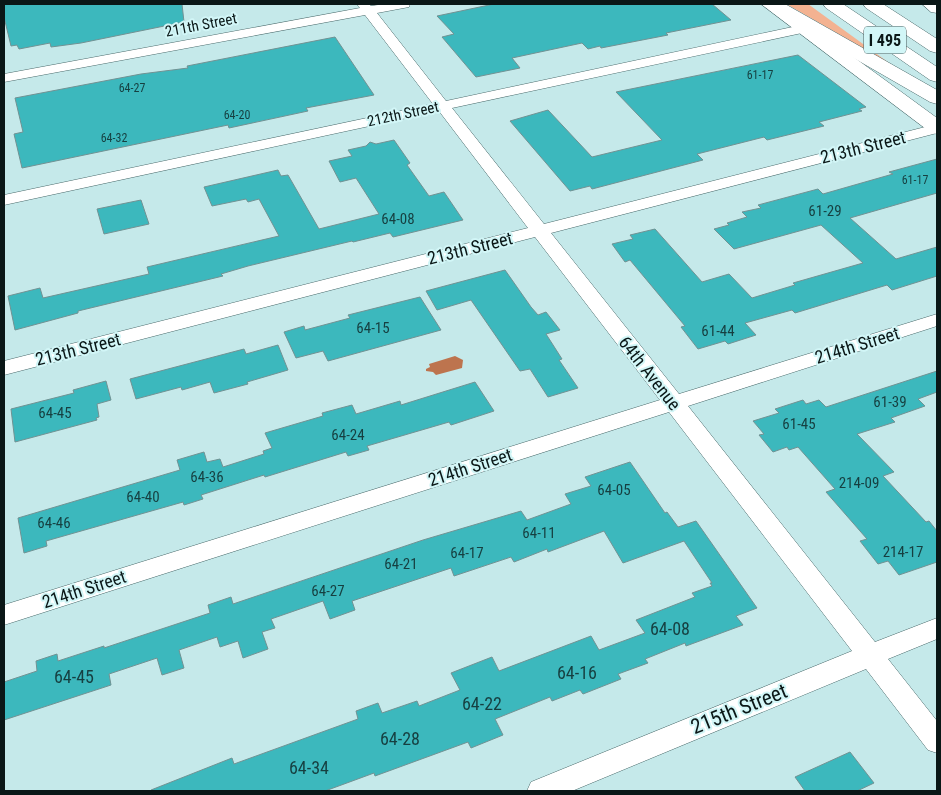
<svg xmlns="http://www.w3.org/2000/svg" width="941" height="795" font-family="'Roboto Condensed',sans-serif">
<style>
.green{fill:#f3b291}
.water{fill:#bd744e}
.building{fill:#3cb8bd;stroke:#719293}
.lines{fill:none;stroke-linecap:round;stroke-linejoin:round}
.street-casing{stroke:#49696a;stroke-width:1}
.secondary-casing{stroke:#49696a;stroke-width:1}
.highway-casing{stroke:#49696a;stroke-width:1}
.street{fill:#fff;fill-rule:evenodd}
.secondary{fill:#fff;fill-rule:evenodd}
.highway{fill:#fff;fill-rule:evenodd}
.labels{text-anchor:middle;dominant-baseline:central;stroke-width:4;stroke-linejoin:round;paint-order:stroke}
.far-number-label{font-size:12px;fill:#163f40}
.far-street-label{font-size:15px;fill:#0a1717;stroke:#d2f6f7}
.number-label{font-size:15px;fill:#163f40}
.shield{fill:#d2f6f7;stroke:#465a5a;stroke-width:1}
.shield-label{font-size:16px;font-weight:bold;fill:#0a1717}
.street-label{font-size:18px;fill:#0a1717;stroke:#d2f6f7}
.near-number-label{font-size:18px;fill:#163f40}
.near-street-label{font-size:21px;fill:#0a1717;stroke:#d2f6f7}
</style>
<rect width="100%" height="100%" fill="#c5e9ea"/>
<!-- green -->
<polygon class="green" points="786,4 808,4 892,65 788,5"/>
<!-- water -->
<polygon class="water" points="455,356 463,360 462,368 436,375 433,372 426,371 426,369 430,367 429,364"/>
<!-- building -->
<g class="building">
<polygon points="4,4 182,4 184,22 81,43 51,47 50,43 19,49 17,45 11,46 4,17"/>
<polygon points="494,4 712,4 731,20 666,33 668,35 601,48 600,46 588,49 582,43 512,58 520,68 476,77 442,37 454,34 437,16"/>
<polygon points="335,37 374,95 306,108 308,111 229,128 228,125 22,168 14,134 23,132 15,98 141,74 188,68 187,66"/>
<polygon points="798,55 866,107 859,109 862,111 819,122 824,126 767,140 764,137 697,154 703,160 592,189 590,186 570,191 510,121 548,110 592,157 662,140 616,92"/>
<polygon points="394,140 410,163 407,165 429,196 444,192 463,220 393,237 390,233 353,242 352,241 248,266 221,274 223,276 78,311 78,313 15,330 8,296 40,288 43,298 149,274 147,267 279,236 259,199 248,202 246,199 212,206 204,187 278,170 281,176 288,175 319,229 379,214 356,178 340,182 329,161 352,156 348,150 366,146 370,142 376,144"/>
<polygon points="937,159 937,193 850,218 896,259 937,247 937,276 892,290 887,285 795,313 792,310 745,323 756,335 728,344 725,341 698,349 681,327 685,326 630,260 625,262 612,244 633,239 630,235 655,229 702,282 729,274 752,298 795,285 793,283 863,263 821,225 734,249 714,229 729,225 727,223 747,217 742,212 761,208 758,205 818,189 823,194 893,174 889,172"/>
<polygon points="141,200 149,224 104,234 97,209"/>
<polygon points="505,270 531,307 538,315 546,312 560,330 546,334 562,359 559,360 578,388 548,397 530,369 520,371 471,300 437,310 426,291"/>
<polygon points="420,297 441,330 328,361 323,351 296,358 284,332 304,326 305,330 350,318 348,315"/>
<polygon points="278,345 288,370 247,382 248,384 214,393 210,382 182,390 181,387 136,399 130,379 244,349 246,354"/>
<polygon points="937,371 937,392 918,399 925,406 891,418 895,422 857,434 894,472 883,476 926,522 929,521 937,531 937,562 899,575 888,561 878,564 860,541 867,539 826,492 835,489 798,447 789,450 787,447 773,452 759,435 764,434 753,421 779,413 775,409 803,400 806,404 819,400 826,407"/>
<polygon points="106,381 111,400 97,404 99,417 96,418 97,420 15,442 11,409 74,393 73,390"/>
<polygon points="475,382 494,411 451,425 449,422 367,446 369,450 348,456 346,452 265,477 264,475 201,495 203,499 184,505 183,502 46,541 47,546 24,553 18,518 180,470 177,460 204,452 207,462 220,459 223,467 264,454 263,451 272,448 265,433 323,416 322,413 352,405 356,414 400,401 401,405"/>
<polygon points="630,462 665,513 667,512 678,527 696,521 757,608 736,616 743,625 686,646 685,643 645,659 648,663 618,674 621,679 583,694 580,690 552,701 550,697 495,719 503,735 471,748 468,742 375,776 374,773 325,791 152,791 151,790 232,758 234,764 358,719 356,711 378,703 382,713 417,701 419,706 460,690 451,673 492,657 499,671 591,636 599,650 645,633 636,620 695,597 692,593 712,586 710,583 712,583 684,541 623,563 604,531 548,552 547,549 514,562 511,557 454,576 451,568 352,601 355,610 330,619 323,601 271,619 275,628 262,632 268,649 243,658 238,641 220,647 217,637 179,650 184,668 162,675 157,658 109,674 111,685 4,720 4,682 37,671 36,661 57,654 58,661 104,646 104,648 210,613 208,605 231,597 233,604 423,540 521,511 527,520 571,504 565,494 591,486 585,477"/>
<polygon points="850,752 874,783 857,791 805,791 795,777"/>
</g>
<g class="lines">
<defs>
<polygon id="street" points="357,4 369,4 371,6 385,4 410,4 409,7 377,13 446,101 802,25 807,26 809,29 807,32 802,33 452,108 544,224 937,124 937,133 551,233 679,394 937,314 937,326 688,406 875,642 937,618 937,639 888,659 937,721 937,753 928,750 866,669 572,791 527,791 531,782 852,651 669,412 4,625 4,605 660,400 535,237 4,375 4,361 528,228 439,111 4,205 4,195 433,104 365,15 4,82 4,74 360,8"/>
<g id="secondary">
<polygon points="761,4 781,4 937,118 937,134 930,132"/>
<polygon points="922,4 937,4 937,13 931,12"/>
</g>
<g id="highway">
<polygon points="764,4 785,4 937,90 937,104 930,102 767,8"/>
<polygon points="823,4 843,4 937,67 937,82 930,80 826,8"/>
<polygon points="863,4 883,4 937,39 937,53 930,51 866,8"/>
</g>
</defs>
<!-- street casing -->
<use href="#street" class="street-casing"/>
<!-- secondary casing -->
<use href="#secondary" class="secondary-casing"/>
<!-- highway casing -->
<use href="#highway" class="highway-casing"/>
<!-- street -->
<use href="#street" class="street"/>
<!-- secondary -->
<use href="#secondary" class="secondary"/>
<!-- highway -->
<use href="#highway" class="highway"/>
</g>
<g class="labels">
<!-- far-number labels -->
<g class="far-number-label">
<text x="760" y="75">61-17</text>
<text x="132" y="88">64-27</text>
<text x="237" y="115">64-20</text>
<text x="114" y="138">64-32</text>
<text x="915" y="180">61-17</text>
</g>
<!-- far-street labels -->
<g class="far-street-label">
<text transform="translate(201 25) rotate(-11)">211th Street</text>
<text transform="translate(403 114) rotate(-12)">212th Street</text>
</g>
<!-- number labels -->
<g class="number-label">
<text x="825" y="211">61-29</text>
<text x="398" y="219">64-08</text>
<text x="373" y="328">64-15</text>
<text x="718" y="331">61-44</text>
<text x="890" y="402">61-39</text>
<text x="55" y="413">64-45</text>
<text x="799" y="424">61-45</text>
<text x="348" y="435">64-24</text>
<text x="207" y="477">64-36</text>
<text x="859" y="483">214-09</text>
<text x="614" y="490">64-05</text>
<text x="143" y="497">64-40</text>
<text x="54" y="523">64-46</text>
<text x="539" y="533">64-11</text>
<text x="903" y="552">214-17</text>
<text x="467" y="553">64-17</text>
<text x="401" y="564">64-21</text>
<text x="328" y="591">64-27</text>
</g>
<!-- shield labels -->
<rect class="shield" x="864" y="26.5" width="42" height="27" rx="4"/>
<g class="shield-label">
<text x="885" y="40">I 495</text>
</g>
<!-- street labels -->
<g class="street-label">
<text transform="translate(863 147) rotate(-14)">213th Street</text>
<text transform="translate(470 248) rotate(-14)">213th Street</text>
<text transform="translate(857 345) rotate(-17)">214th Street</text>
<text transform="translate(78 349) rotate(-14)">213th Street</text>
<text transform="translate(650 373) rotate(52)">64th Avenue</text>
<text transform="translate(470 467) rotate(-18)">214th Street</text>
<text transform="translate(84 589) rotate(-18)">214th Street</text>
</g>
<!-- near-number labels -->
<g class="near-number-label">
<text x="670" y="628">64-08</text>
<text x="577" y="672">64-16</text>
<text x="74" y="676">64-45</text>
<text x="482" y="703">64-22</text>
<text x="400" y="738">64-28</text>
<text x="309" y="767">64-34</text>
</g>
<!-- near-street labels -->
<g class="near-street-label">
<text transform="translate(739 709) rotate(-22)">215th Street</text>
</g>
</g>
<!-- border -->
<rect width="941" height="795" fill="none" stroke="#0a1717" stroke-width="10"/>
</svg>
